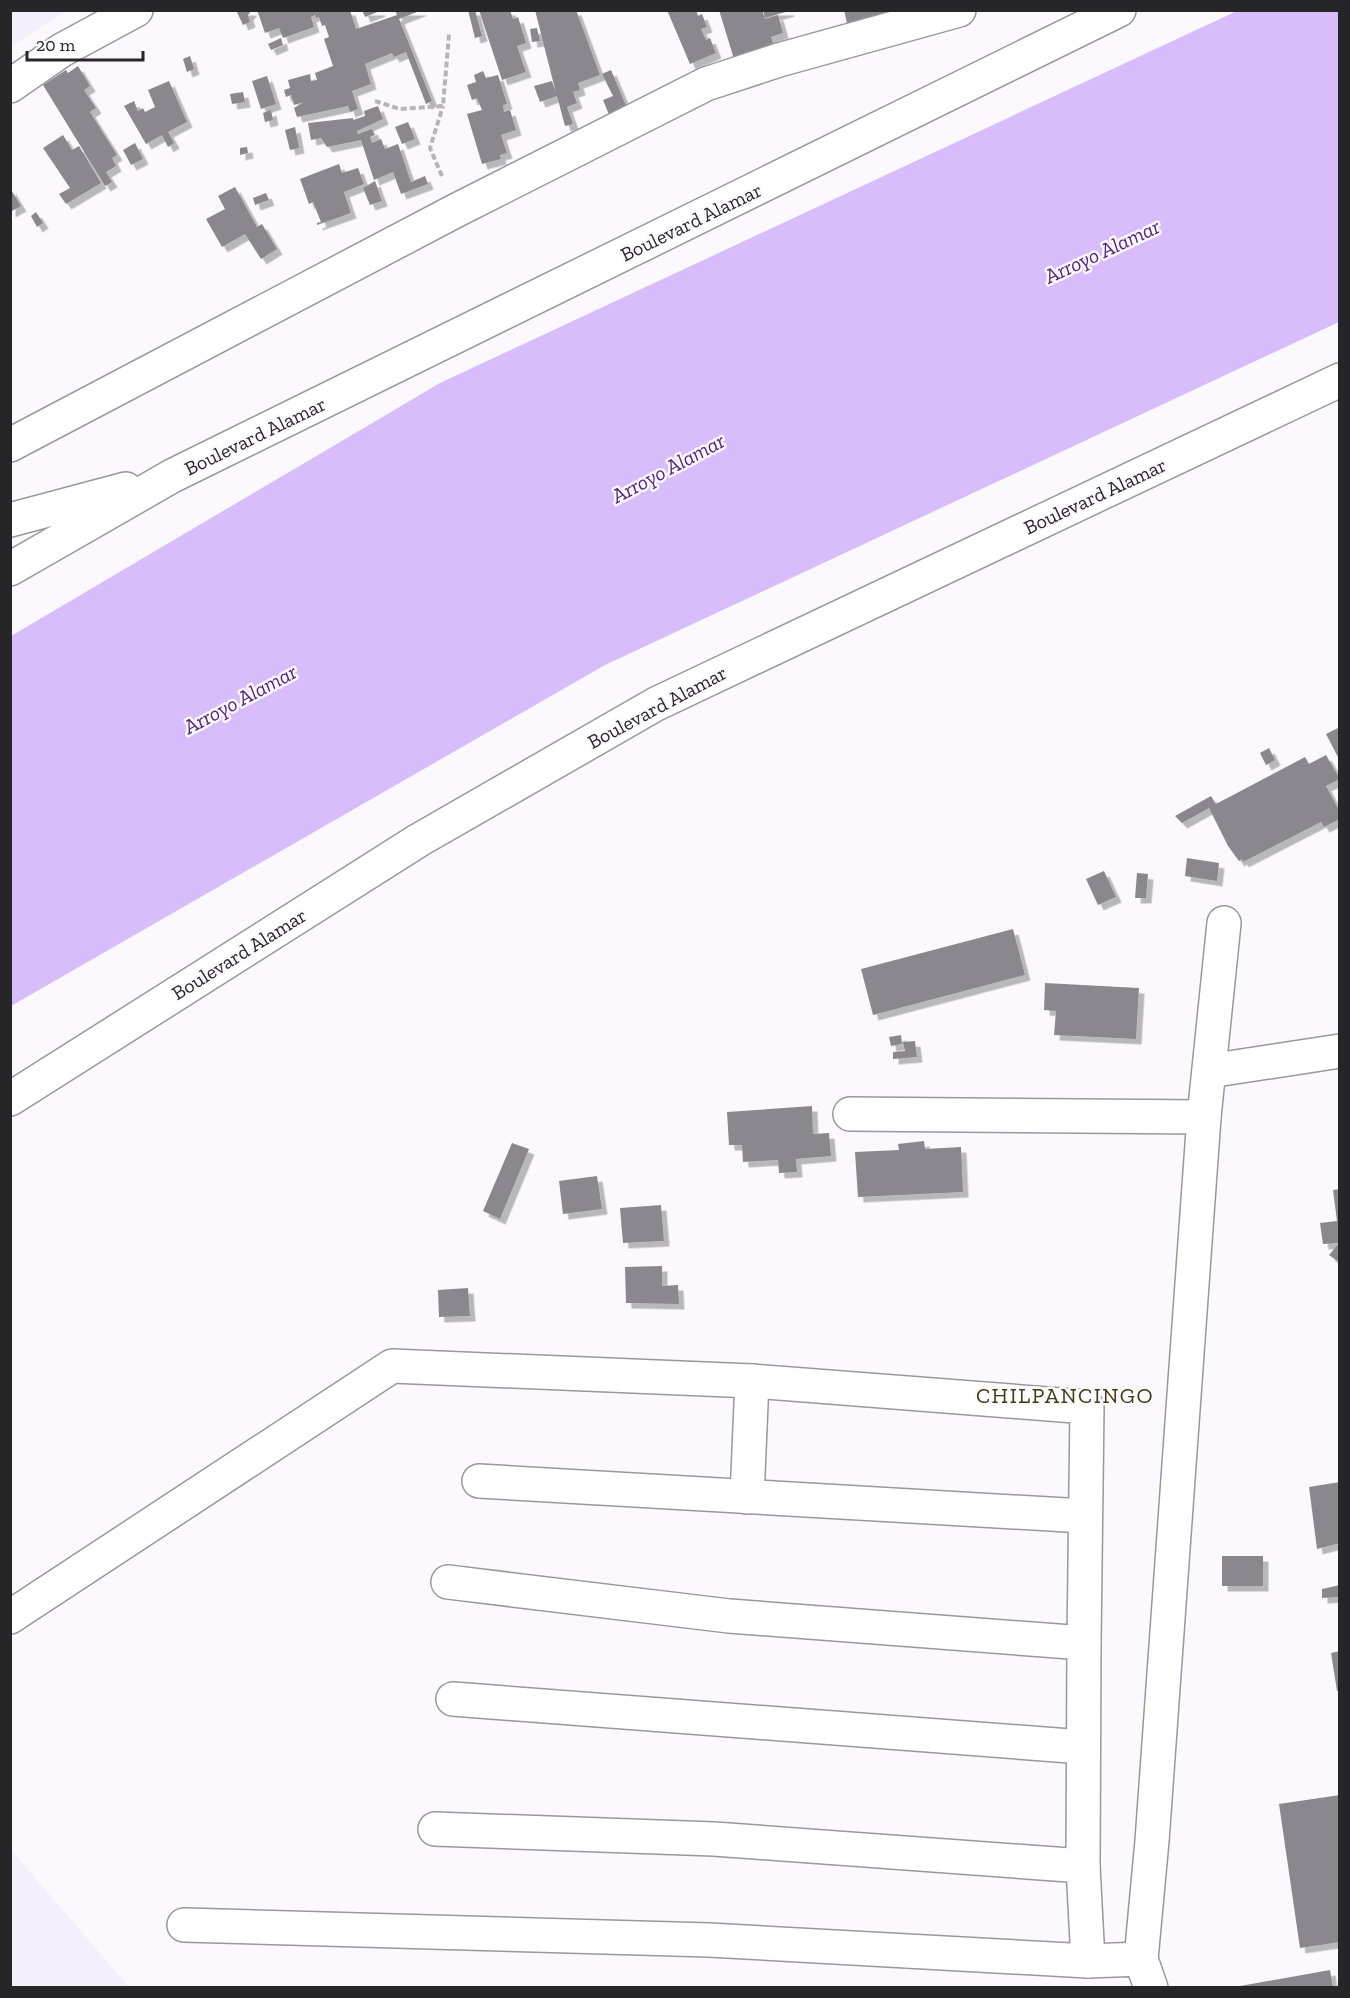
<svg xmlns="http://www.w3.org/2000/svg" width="1350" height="1998" font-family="'Zilla Slab',serif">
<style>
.built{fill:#f4effc}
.water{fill:#d7bdfc}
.building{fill:#8a888e;filter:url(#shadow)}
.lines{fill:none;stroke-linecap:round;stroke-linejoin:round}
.minor-casing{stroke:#9a979d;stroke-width:36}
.highway-casing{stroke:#9a979d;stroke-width:36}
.path{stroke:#b6b4b8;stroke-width:4;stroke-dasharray:6 3;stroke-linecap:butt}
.minor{stroke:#fff;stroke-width:33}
.highway{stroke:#fff;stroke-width:33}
.labels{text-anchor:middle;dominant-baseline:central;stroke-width:5;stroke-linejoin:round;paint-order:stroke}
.street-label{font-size:20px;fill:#262527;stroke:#fbf9fe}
.water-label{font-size:21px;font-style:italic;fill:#52247d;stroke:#fbf9fe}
.quarter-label{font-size:22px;letter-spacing:1.5px;fill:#413a10;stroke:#fbf9fe}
</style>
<defs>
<filter id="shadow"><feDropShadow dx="5.5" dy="5.5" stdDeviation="0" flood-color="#0004"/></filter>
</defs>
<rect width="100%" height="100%" fill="#fbf9fe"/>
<!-- built -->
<g class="built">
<polygon points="11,10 67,10 67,11 11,46"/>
<polygon points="10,1850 11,1850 129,1987 11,1987"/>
</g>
<!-- water -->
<polygon class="water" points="1239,10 1339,11 1339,322 605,665 11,1006 11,636 440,383"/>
<!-- building -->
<g class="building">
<polygon points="236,10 252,10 248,15 250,22 243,25"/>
<polygon points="257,10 350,10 356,29 397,15 395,10 422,10 399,19 432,101 426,104 406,52 394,57 392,53 365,64 371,84 352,91 358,109 350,112 348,106 297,117 294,108 304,102 294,105 291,95 286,97 284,90 290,88 288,80 310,74 311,81 317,80 315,73 333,66 324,39 329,37 325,25 322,26 319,17 316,18 315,15 311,17 314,27 283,38 279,28 265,33"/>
<polygon points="362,10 380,10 380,11 365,17"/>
<polygon points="468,10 475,10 482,36 475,38"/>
<polygon points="479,10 510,10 513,19 518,17 526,43 517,46 526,72 502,80"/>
<polygon points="535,10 576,10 600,75 578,83 580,90 573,92 577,103 567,107 573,124 565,126 557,96 540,102 534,86 552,81 556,93"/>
<polygon points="667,10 696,10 698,16 702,14 707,27 701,29 706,40 710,38 716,53 690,64"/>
<polygon points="719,10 762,10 765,19 778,15 783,33 771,37 778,59 734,59"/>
<polygon points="763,10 789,10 789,11 765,18"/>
<polygon points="844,10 902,10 849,32"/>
<polygon points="537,28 540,41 532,42 530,29"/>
<polygon points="281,38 283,45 271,50 268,44"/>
<polygon points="190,56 194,69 187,72 183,59"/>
<polygon points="78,66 90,86 84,90 96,108 90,112 117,155 112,158 116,166 106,172 112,182 105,186 43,85 66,70 68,73"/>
<polygon points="611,70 630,115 612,122 603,100 613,96 602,74"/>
<polygon points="483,71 486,78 498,75 507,104 503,105 504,112 510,110 516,130 501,135 507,153 500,155 501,159 482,164 467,114 482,110 477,98 472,100 467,85 476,82 474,75"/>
<polygon points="267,76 276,104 261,109 252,81"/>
<polygon points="169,81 187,122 168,132 174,143 168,147 162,135 146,144 124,106 134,101 138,111 143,108 145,112 155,107 148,90"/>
<polygon points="243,92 245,102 232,104 230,94"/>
<polygon points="378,106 383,119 357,131 358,134 372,129 375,135 370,137 372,143 381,139 385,149 398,144 411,182 425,176 428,184 401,194 393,172 374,180 361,140 327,147 321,138 311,140 308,123 353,118 353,120 365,116 364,111"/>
<polygon points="271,110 273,120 265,122 263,113"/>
<polygon points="408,122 415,139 402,144 395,127"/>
<polygon points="295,127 299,148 290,150 285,130"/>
<polygon points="63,135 72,150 79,146 101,183 66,204 59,194 70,188 43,148"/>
<polygon points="135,143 143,159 131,165 123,150"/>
<polygon points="247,147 248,153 240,155 240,148"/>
<polygon points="339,164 342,173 358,168 364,184 344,192 351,213 317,225 317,223 321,222 313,202 309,204 300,179"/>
<polygon points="375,181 382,201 370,205 363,188"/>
<polygon points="235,187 257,227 262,224 277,249 261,259 245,234 222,247 206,219 225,209 218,196"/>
<polygon points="10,188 21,206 10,212"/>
<polygon points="266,193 269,200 255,205 253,198"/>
<polygon points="36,212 43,223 37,227 31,216"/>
<polygon points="1340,727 1340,761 1326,734"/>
<polygon points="1269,748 1275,760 1266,765 1260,753"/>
<polygon points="1326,755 1340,779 1326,786 1340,812 1340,819 1324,827 1321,822 1243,862 1242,859 1239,861 1228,846 1209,808 1182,823 1175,816 1211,796 1216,804 1305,757 1309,764"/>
<polygon points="1187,858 1219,863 1217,881 1185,876"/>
<polygon points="1104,871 1116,897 1098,905 1086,879"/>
<polygon points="1137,873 1148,874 1146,898 1135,898"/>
<polygon points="1013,929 1025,975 873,1015 861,969"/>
<polygon points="1045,983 1139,988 1136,1039 1054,1035 1056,1011 1044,1010"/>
<polygon points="901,1035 902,1044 891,1046 889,1037"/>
<polygon points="915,1041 917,1057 893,1059 893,1052 905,1051 903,1042"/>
<polygon points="812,1106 813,1134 829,1133 831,1156 796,1159 797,1172 779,1173 778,1160 743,1162 742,1145 729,1145 727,1112"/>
<polygon points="924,1141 925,1149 961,1147 963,1192 858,1197 855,1152 899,1150 898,1144"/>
<polygon points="512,1143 529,1149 500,1219 483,1211"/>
<polygon points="597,1176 602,1209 563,1214 559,1181"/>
<polygon points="1340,1189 1340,1263 1329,1255 1339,1243 1323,1244 1320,1223 1337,1221 1333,1190"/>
<polygon points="661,1205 664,1241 623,1243 620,1208"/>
<polygon points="662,1266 662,1286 678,1285 679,1304 626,1303 625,1267"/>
<polygon points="468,1288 470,1316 439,1317 438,1290"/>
<polygon points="1340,1482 1340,1543 1317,1549 1309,1487"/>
<rect x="1222" y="1556" width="41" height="30"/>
<polygon points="1340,1585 1340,1597 1322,1598 1322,1589"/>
<polygon points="1340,1651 1340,1690 1337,1691 1331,1653"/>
<polygon points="1340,1795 1340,1942 1300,1948 1279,1804"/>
<polygon points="1330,1970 1333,1988 1240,1988 1240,1986"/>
</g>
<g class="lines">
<defs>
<g id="minor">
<polyline points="10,86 62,50 136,10"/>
<polyline points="10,445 457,210 706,84 779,60 959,10"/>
<polyline points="1209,1071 1340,1051"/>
<polyline points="850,1114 1204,1117 1224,923"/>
<polyline points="479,1481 1084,1516"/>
<polyline points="747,1497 752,1381"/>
<polyline points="448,1582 729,1616 1084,1643 1083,1866 1088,1961"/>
<polyline points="10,1617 392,1366 752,1381 1087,1407 1084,1643"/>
<polyline points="453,1699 1083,1747"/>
<polyline points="435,1829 714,1839 1083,1866"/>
<polyline points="184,1925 709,1940 1088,1961 1141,1959 1151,1988"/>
<polyline points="1141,1959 1152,1841 1204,1117"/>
</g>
<g id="highway">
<polyline points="10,520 126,489"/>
<polyline points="10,569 172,476 1119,10"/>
<polyline points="10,1099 419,840 656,704 1340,380"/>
</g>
</defs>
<!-- minor casing -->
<use href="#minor" class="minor-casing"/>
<!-- highway casing -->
<use href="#highway" class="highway-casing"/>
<!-- path -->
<g class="path">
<polyline points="375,101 400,109 443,106 449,34"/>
<polyline points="442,176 430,148 443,106"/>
</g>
<!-- minor -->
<use href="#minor" class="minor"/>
<!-- highway -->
<use href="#highway" class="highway"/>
</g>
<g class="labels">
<!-- street labels -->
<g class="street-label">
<text transform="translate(691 222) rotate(-26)">Boulevard Alamar</text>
<text transform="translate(255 436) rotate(-26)">Boulevard Alamar</text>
<text transform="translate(1095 496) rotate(-25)">Boulevard Alamar</text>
<text transform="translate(657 707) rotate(-28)">Boulevard Alamar</text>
<text transform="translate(239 954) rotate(-32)">Boulevard Alamar</text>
</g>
<!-- water labels -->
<g class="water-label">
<text transform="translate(1102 251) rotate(-25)">Arroyo Alamar</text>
<text transform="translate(668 468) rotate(-28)">Arroyo Alamar</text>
<text transform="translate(240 699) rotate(-28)">Arroyo Alamar</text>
</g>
<!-- quarter labels -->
<g class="quarter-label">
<text x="1065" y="1395">CHILPANCINGO</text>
</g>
</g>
<!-- border -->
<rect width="1350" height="1998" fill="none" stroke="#262527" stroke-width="24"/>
<!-- scale -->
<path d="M27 51v9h116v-9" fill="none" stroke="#262527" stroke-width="3"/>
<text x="36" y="51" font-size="18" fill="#262527" stroke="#fbf9fe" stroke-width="4.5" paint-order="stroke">20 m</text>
</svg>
